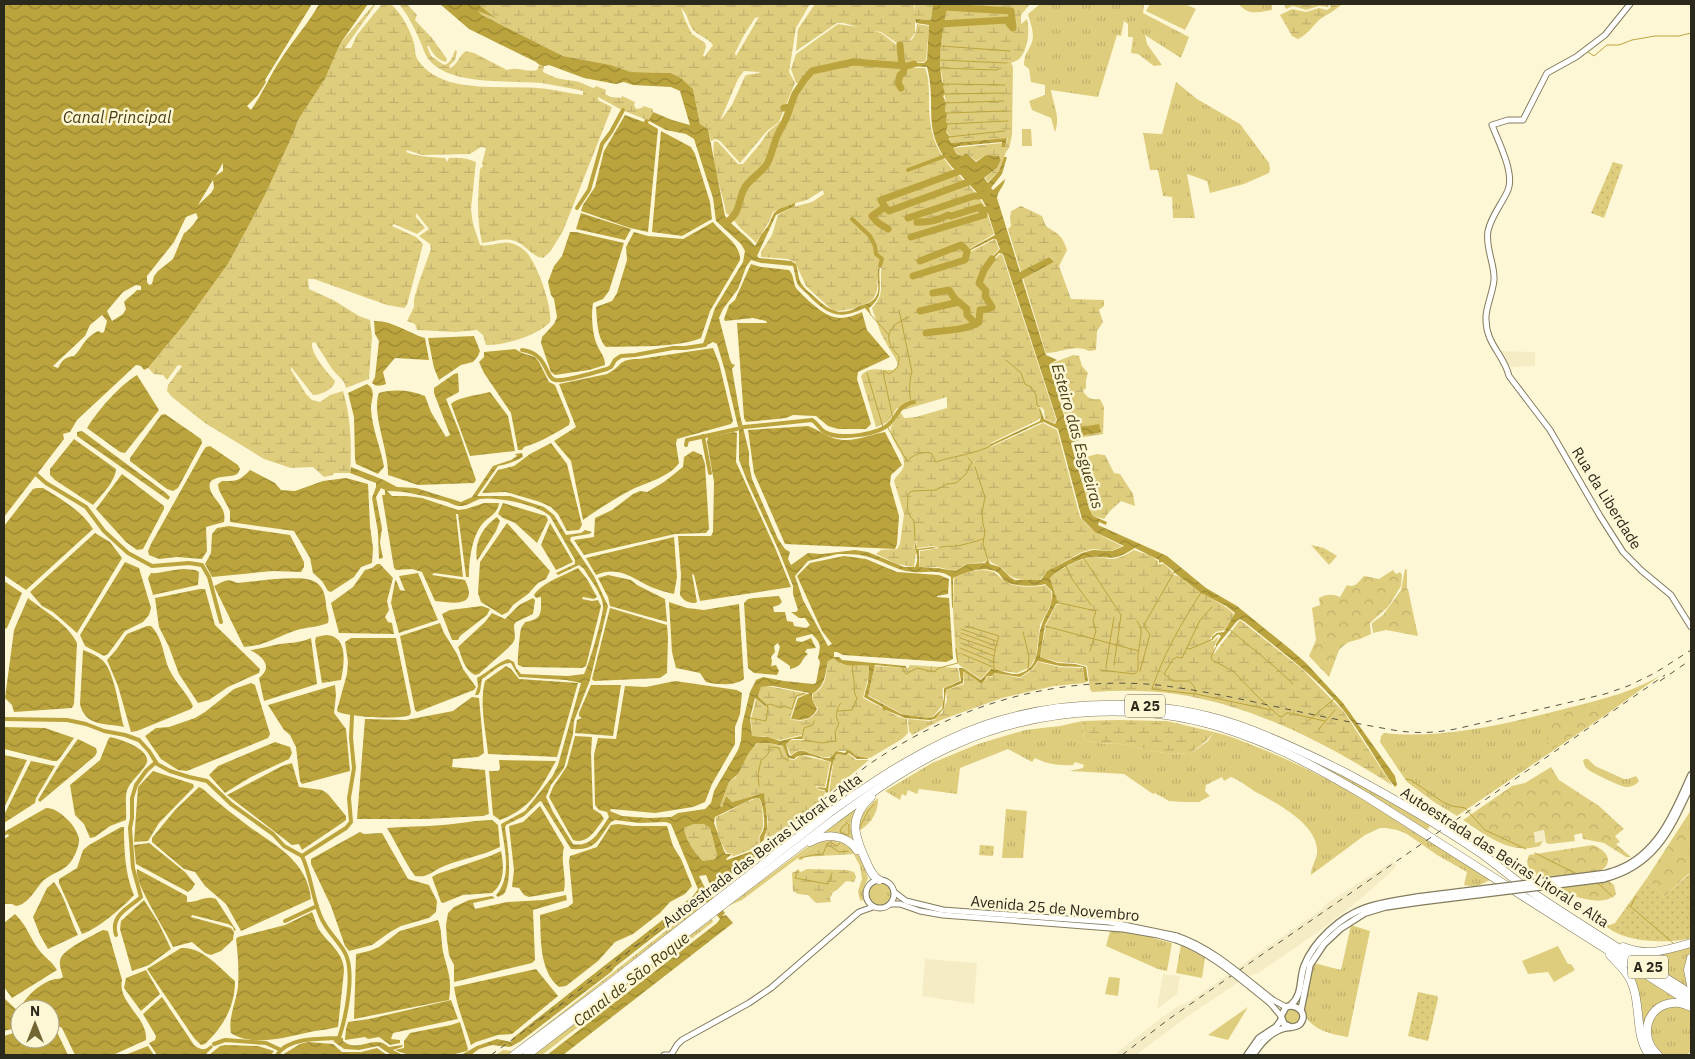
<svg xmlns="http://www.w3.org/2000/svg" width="1695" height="1059" font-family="'IBM Plex Sans',sans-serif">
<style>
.built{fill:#f5ecc5}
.grass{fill:url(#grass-tufts);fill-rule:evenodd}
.forest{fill:url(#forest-crowns)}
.wetland{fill:url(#wetland-marsh);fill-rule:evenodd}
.park{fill:url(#park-dots)}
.garden{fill:#dfcd7e}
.water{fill:url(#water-waves);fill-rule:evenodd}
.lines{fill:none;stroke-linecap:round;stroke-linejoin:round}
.stream{stroke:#bba43d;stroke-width:1}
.canal{stroke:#bba43d;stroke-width:4}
.river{stroke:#bba43d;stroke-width:7}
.tertiary-casing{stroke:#827b5d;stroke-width:7}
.secondary-casing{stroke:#827b5d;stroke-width:8}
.motorway-casing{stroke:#827b5d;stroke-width:9}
.tertiary{stroke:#fff;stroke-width:5}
.secondary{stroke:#fff;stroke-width:5.5}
.motorway{stroke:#fff;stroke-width:8}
.rail{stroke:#585444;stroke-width:1;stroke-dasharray:6 6;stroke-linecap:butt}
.tertiary-bridge-casing{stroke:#827b5d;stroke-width:7;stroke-linecap:butt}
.secondary-bridge-casing{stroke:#827b5d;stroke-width:8;stroke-linecap:butt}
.tertiary-bridge{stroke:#fff;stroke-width:5}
.secondary-bridge{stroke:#fff;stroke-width:5.5}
.labels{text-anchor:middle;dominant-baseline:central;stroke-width:5;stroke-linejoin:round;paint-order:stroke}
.shield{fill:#fef7d6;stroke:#6a6654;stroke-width:1}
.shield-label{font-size:14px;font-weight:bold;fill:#2b281c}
.street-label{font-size:15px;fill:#2b281c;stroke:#fef7d6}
.water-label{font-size:16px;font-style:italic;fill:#463c11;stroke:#fef7d6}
</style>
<defs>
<pattern id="grass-tufts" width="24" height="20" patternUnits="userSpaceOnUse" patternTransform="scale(1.25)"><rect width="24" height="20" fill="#dfcd7e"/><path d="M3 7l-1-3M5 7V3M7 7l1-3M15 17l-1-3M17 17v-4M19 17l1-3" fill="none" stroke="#c0b06c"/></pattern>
<pattern id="forest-crowns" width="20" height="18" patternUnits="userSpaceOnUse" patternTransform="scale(1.25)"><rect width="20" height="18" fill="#dfcd7e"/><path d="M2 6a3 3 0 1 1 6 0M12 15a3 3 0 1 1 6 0" fill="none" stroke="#c0b06c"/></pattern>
<pattern id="wetland-marsh" width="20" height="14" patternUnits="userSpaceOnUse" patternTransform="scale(1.25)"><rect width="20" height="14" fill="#dfcd7e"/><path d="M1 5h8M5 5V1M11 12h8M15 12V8" fill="none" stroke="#c0b06c"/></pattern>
<pattern id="park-dots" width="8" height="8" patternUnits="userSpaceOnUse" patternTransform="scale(1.25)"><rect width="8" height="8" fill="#dfcd7e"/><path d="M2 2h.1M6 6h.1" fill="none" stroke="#c0b06c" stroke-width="1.8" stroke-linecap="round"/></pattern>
<pattern id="water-waves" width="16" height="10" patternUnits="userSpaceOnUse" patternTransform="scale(1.25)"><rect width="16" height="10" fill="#bba43d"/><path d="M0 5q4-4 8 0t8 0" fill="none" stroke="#988632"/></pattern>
</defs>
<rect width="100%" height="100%" fill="#fef7d6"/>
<!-- built -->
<g class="built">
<polygon points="1500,351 1535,352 1535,366 1510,367 1502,357 1502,354 1500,353"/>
<polygon points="1544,829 1545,841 1535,843 1534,831"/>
<polygon points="1393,861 1397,866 1363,897 1318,932 1260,972 1248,976 1188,1016 1136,1055 1114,1055 1160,1019 1177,1007 1190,1001 1299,925 1322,909 1327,903"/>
<polygon points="925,959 977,963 974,1004 922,996"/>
<polygon points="1163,974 1180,976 1177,994 1157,1009"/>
</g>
<!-- grass -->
<g class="grass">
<path d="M 1040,4 L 1144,4 L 1143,13 L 1189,37 L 1181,58 L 1145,35 L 1147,44 L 1162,65 L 1154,66 L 1138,54 L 1131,53 L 1133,37 L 1128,37 L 1128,24 L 1124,21 L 1121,36 L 1117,35 L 1098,97 L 1051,90 C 1053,104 1061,117 1055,132 L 1051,118 L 1032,110 L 1029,101 L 1045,95 L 1045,85 L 1031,82 L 1029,69 L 1024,65 C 1025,51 1028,53 1032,42 C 1035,34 1030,22 1028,14 Z"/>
<path d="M 1239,4 L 1272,4 L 1272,10 C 1259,12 1248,16 1239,4 Z"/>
<polygon points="1176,82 1197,99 1240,124 1269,163 1270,169 1269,173 1244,184 1210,193 1207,181 1187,174 1195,218 1173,218 1172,197 1163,196 1158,170 1150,170 1143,133 1162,134"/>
<path d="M 1661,675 L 1607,714 L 1457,816 L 1434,802 L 1407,782 L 1380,742 L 1381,736 L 1384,733 C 1445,740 1513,722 1572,707 C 1603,699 1633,692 1661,675 Z"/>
<path d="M 1115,707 C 1231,709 1333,767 1431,824 L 1426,832 C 1377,801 1329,768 1276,745 C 1169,698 1049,698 943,748 C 916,761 890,777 865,794 C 854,801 843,811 831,817 C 840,805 863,792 876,783 C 954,734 1022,709 1115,707 Z"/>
<path d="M 1082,721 L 1084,740 L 1096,743 L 1121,744 L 1164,753 L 1190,754 L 1208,741 L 1214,732 C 1232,736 1249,744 1267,751 C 1347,784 1418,833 1490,880 L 1476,887 L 1464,885 L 1467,872 L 1437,855 L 1407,834 L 1397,830 L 1386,828 L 1380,828 L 1365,835 L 1311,875 C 1311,865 1318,859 1317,849 C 1315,822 1274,802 1254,791 C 1247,786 1239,780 1231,777 L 1224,781 L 1222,777 L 1206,785 L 1205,791 L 1210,796 L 1199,802 L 1184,802 L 1169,801 L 1155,793 L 1153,794 L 1124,774 L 1070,771 L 1083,768 L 1084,765 L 1075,762 L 1073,765 C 1060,766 1047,764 1035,758 L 1032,762 L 1008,749 L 960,768 L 957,794 L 919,789 L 917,794 L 908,790 L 906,796 L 902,794 L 900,800 L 885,791 L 932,763 L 978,744 L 1025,730 L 1060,726 Z"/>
<path d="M 1585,759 L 1588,759 L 1595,766 L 1624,779 L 1628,779 L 1636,776 L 1639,781 C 1636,785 1631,787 1626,787 C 1619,786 1590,772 1586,768 C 1584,765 1584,764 1583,760 Z"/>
<path d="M 860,805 L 855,843 L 820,835 ZM 851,818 L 849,830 L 851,839 L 835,832 L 845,821 Z"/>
<polygon points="1006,809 1027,811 1023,858 1002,858"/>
<path d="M 823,839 C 852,842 859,850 868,878 L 863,890 L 863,901 L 860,900 L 858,891 L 862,879 L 860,866 L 852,851 L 837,842 L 815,845 L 742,900 L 728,906 L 814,842 Z"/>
<circle cx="880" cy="894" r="11"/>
<polygon points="695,908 700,909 508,1055 496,1055 503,1050 512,1051 542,1028"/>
<polygon points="712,919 713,922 542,1055 533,1055"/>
<path d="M 1351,925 L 1370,931 L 1348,1037 C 1331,1034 1309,1030 1304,1011 L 1314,963 L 1341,970 Z"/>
<polygon points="1112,930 1152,936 1153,938 1172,943 1167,971 1158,969 1106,946 1110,931"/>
<polygon points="1181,945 1205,958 1202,978 1176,973"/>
<polygon points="1691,945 1691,953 1687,963 1691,990 1632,953"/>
<polygon points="1625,966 1681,1001 1670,1001 1647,1020 1655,1055 1652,1055 1648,1049"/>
<path d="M 1671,1006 L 1681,1006 L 1691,1011 L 1691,1052 C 1686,1055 1682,1055 1676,1055 C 1672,1055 1667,1056 1664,1055 C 1651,1051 1647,1031 1652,1020 C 1656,1013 1663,1009 1671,1006 Z"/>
<circle cx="1292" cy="1016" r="8"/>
</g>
<!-- forest -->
<g class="forest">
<polygon points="1405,569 1407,570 1407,589 1408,589 1418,636 1386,630 1373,633 1372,623 1383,615 1401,590"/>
<path d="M 1393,570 L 1396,574 L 1400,572 L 1402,575 L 1401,586 L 1388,607 L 1370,623 L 1371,634 L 1360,639 L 1349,642 L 1343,646 L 1339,650 L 1329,677 L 1309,656 L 1316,640 L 1312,608 L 1320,605 L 1319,598 C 1327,594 1332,594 1340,597 L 1347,585 C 1355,589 1359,581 1364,576 L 1379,579 Z"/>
<polygon points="1598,701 1601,711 1605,713 1544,755 1544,749 1549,742 1546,740 1548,736 1546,714"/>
<path d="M 1551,767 L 1559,780 L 1599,806 L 1624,829 L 1615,836 L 1620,842 L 1616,844 L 1631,857 L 1626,857 L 1604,843 L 1583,839 L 1582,833 L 1574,835 L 1575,841 L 1550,844 L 1546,843 L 1544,830 L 1534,832 L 1535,843 L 1543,841 L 1540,846 C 1510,855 1487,836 1463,820 L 1512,786 L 1525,783 Z"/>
<polygon points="1691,810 1691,874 1689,873 1664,897 1647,878"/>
<path d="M 1593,845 C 1604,849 1615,860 1602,870 L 1540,879 C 1531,873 1524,866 1529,855 Z"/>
<path d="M 1609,881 L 1614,885 L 1616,894 C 1602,909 1570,895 1554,888 Z"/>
</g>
<!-- wetland -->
<g class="wetland">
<path d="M 374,4 L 376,4 L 345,48 L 351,48 L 357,35 L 382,4 L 391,4 C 401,13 410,29 414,43 C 416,53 414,56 421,64 C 445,94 503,85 537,88 C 553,89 568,93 583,95 L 583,91 C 569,88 555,85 541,83 C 510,80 452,86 430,61 C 425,56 423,47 420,41 C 414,27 408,15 399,4 L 407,4 L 417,15 L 415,20 L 432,38 L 447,59 L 446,62 C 437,60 433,54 429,46 L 427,46 L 431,56 L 444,65 C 451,63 453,56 455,50 L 457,51 L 455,60 L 449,66 L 450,68 C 458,65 459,55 466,51 L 474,53 L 507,70 C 518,66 527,73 537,70 L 539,65 L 544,66 L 543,72 C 554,78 563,80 575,81 C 581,82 588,86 594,88 L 596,86 L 606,90 L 605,94 L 611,97 L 621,98 L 622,96 L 635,102 L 634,105 L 636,109 L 642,108 L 643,106 L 653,109 L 653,112 L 649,121 L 620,109 L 598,97 L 598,100 L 612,107 L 563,231 L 550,252 L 543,258 C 532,257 525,244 515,241 C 504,237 493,242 482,243 C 476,216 478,196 480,169 L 483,166 L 482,163 L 486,148 L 481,147 L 470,154 L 422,155 L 407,150 L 406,152 C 419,157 431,157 445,158 L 447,162 L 449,158 C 458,157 468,158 476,162 L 471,209 L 473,224 L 480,245 C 490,247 501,241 510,243 C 515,244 521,247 524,250 C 536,259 553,308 550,322 C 539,335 503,346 486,345 L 483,335 L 477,330 L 455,332 L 417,330 L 415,324 L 407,321 L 414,307 L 414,299 L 419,282 L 431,249 L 430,244 L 419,236 L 429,229 L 416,213 L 416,217 L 425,228 L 417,234 L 394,224 L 392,226 L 416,237 L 423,244 L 407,305 L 404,308 L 387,305 L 314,279 L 308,279 L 309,289 L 335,301 L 359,316 L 370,320 L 372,337 L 369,379 L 346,388 L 344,382 L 332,369 L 315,342 L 312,343 C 311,355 327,372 335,381 C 334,389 321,395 313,395 L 291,367 L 291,370 L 306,394 L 312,400 L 320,402 L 330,395 L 343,391 C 351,418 352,445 350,473 L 334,473 L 333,475 L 324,477 L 313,467 L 291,468 L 264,459 L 205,423 L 172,397 L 167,391 L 168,385 L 182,366 L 178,365 L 167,380 L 163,375 L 154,374 L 148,368 L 186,322 L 228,264 L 264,197 L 294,132 L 298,120 L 325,79 L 340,44 Z"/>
<path d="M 478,4 L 810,4 L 796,28 L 789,72 L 795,83 L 779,122 L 767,131 L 740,163 L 720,141 L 715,139 L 711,141 L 708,129 L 700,124 L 693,89 L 681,78 L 671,73 L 631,72 L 611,65 L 563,56 L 482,15 L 477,10 L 494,16 ZM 681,8 C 688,14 688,23 693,30 C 699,36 708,38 713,45 L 705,56 L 703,56 L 706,47 L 705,43 L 692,34 L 685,20 ZM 759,17 L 736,56 L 735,53 L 744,35 L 755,18 ZM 744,71 L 760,72 C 755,75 750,73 745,76 L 732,105 L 720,121 L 738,79 Z"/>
<path d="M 815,4 L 914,4 L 915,12 L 915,4 L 933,4 L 931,20 L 915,19 L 915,33 L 909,41 C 915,39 916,31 917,24 L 929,26 L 926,60 L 924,62 L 903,63 L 901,46 L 881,32 L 874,31 L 881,33 L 898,46 L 900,64 L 850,60 L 813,69 L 807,74 L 800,83 L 796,83 L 791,69 L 796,54 L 838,24 L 858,27 L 843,23 L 837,23 L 796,51 L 798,29 Z"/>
<path d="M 948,4 L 1030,4 L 1021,15 L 1021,24 L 1027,19 C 1030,30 1028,52 1018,60 C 1016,61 1013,62 1011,63 L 1013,67 L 1012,135 L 1009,148 L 1006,152 L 999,171 L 988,182 L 985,178 L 997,168 L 1001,160 L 999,156 L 986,155 L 976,161 L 966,153 L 962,156 L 958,154 L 953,148 L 1002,143 L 1002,147 L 1005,147 L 1008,138 L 950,143 L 950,136 L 946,131 L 948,124 L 946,122 L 947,113 L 945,111 L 946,103 L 943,86 L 946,84 L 943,82 C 939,64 940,44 944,26 L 948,25 L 944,23 L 947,9 L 952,7 Z"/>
<polygon points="1284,4 1329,4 1328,7 1319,6 1306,10 1293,6 1286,9"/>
<path d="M 1331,4 L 1342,4 C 1335,11 1327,14 1319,20 C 1312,27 1307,35 1298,39 L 1292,36 L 1280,15 L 1292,9 L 1306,12 L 1319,8 L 1327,10 L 1330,8 Z"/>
<path d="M 857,63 L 901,68 L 902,70 L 897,77 L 900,79 L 901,77 L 905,75 L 908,68 L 925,68 C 929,78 929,89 929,100 C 929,129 933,147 953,170 L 951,172 L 952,174 L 958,174 L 964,181 L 962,184 L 963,186 L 969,185 L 985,206 L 981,211 L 987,213 L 994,234 L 969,249 L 961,244 L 959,244 L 965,250 L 965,253 L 961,259 L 963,261 L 966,260 L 970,252 L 995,239 L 999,249 L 984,265 L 986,268 L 999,255 L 1002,254 L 1056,419 L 1055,423 L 1045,419 L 1044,410 L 1041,407 L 1039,407 L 1041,417 L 1038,420 L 991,443 L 991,447 L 1043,423 L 1057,430 L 1080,517 C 1091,532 1106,538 1122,546 L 1111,551 L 1093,549 L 1082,552 L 1047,571 L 1040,580 C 1032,581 1016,581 1009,575 C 1006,573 1004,569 1000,567 C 995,563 992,565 988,558 L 985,562 L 966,564 L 956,571 L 937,567 L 919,567 L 920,551 L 941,548 L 932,546 L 917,548 L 916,540 L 914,545 L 916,552 L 914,567 L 897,564 L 876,554 L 881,550 L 897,549 L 900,544 L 904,514 L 894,481 C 896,475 904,471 904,464 C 905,452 888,440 891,427 C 893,422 897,417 899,413 L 901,413 L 904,418 L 916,417 L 947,408 L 947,397 L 903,410 L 897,408 L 888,422 L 876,427 L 861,376 C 869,365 882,371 893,370 L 898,366 C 896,356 889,350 885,341 C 879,331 876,319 872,308 C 887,292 878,283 882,265 L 880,264 L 878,267 C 877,274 878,283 877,290 C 875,307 846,311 833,311 L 806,286 L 795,262 L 788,259 L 761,257 L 761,252 L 772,235 L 778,215 L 793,207 L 812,202 L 824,194 L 823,190 L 807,200 L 789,205 L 773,212 C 769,224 762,232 756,243 C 749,235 739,229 734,220 L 738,213 L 747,187 L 769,164 L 777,138 L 788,120 L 794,102 L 810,78 L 817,71 Z"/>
<path d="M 787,109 L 789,111 L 773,140 L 769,158 L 764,167 L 745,184 L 739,195 L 734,214 L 730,216 L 726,213 C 722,189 711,166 714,141 L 718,142 L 738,164 L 743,164 L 760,144 L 768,132 L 781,121 L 784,113 Z"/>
<path d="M 1021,206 L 1042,216 C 1046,228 1046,226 1055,232 C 1062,236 1065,244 1067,250 L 1059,266 L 1071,299 L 1104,300 L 1104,306 L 1099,310 L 1103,322 L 1097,331 L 1096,350 L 1089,351 C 1075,344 1060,353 1046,353 L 1023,278 L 1054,262 L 1052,258 L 1049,257 L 1021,272 L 1008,229 L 1011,226 L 1010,218 L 1011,211 Z"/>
<path d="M 1073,355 L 1079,356 L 1082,366 L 1088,373 L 1086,380 L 1086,388 L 1083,391 C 1087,398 1091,400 1100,399 L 1104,407 L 1103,434 L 1072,439 L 1050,364 Z"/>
<polygon points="1097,454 1105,455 1114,473 1120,474 1133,494 1135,506 1121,501 1110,511 1104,519 1093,516 1084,493 1078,463 1079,459"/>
<path d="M 1134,550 L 1151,556 L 1158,561 L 1158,564 L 1164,564 L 1173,572 L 1172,575 C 1179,574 1184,580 1189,584 C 1203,596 1220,601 1233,613 L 1234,615 L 1225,630 L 1216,632 L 1211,637 L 1210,640 L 1213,641 L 1219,636 L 1214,647 L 1214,654 L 1240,620 L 1302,669 L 1344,712 L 1392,785 C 1325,743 1255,706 1176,694 C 1149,690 1120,690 1092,692 L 1090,689 L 1087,666 L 1075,663 L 1058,662 L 1040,657 L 1046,625 L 1056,605 L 1062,603 L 1057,600 L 1050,578 C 1060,569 1077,560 1089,558 C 1097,556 1105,559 1113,559 C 1121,558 1127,554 1134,550 Z"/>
<path d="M 982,570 C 999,571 994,574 1006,582 C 1012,587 1037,588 1045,585 L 1051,591 L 1052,602 L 1040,625 L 1036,657 L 1030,667 L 1017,673 L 990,669 L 981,679 L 959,665 L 956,658 L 953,611 L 954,578 L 965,572 Z"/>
<path d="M 834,658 L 841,664 L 869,666 L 868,678 L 863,698 L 882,708 L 883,711 L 886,710 L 899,717 L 907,719 L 908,733 L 902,739 L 870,758 L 856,756 L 851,751 L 836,751 L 830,757 C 826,757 821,757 817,756 C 805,752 803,746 791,755 L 786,744 L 792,740 L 805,740 L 801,735 L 780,740 L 763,736 L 752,736 L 751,719 L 756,699 L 765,707 L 767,705 L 758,696 L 761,687 L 773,687 L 808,694 L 797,697 L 790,719 C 802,723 813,720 818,709 L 812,699 L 813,694 C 827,687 826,674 828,660 Z"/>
<polygon points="1038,662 1060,667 1083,668 1085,683 1054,686 1002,698 941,720 912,735 909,731 908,719 929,721 935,720 938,715 942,713 947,700 946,690 964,684 963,671 982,684 988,676 992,677 995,673 1020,678 1032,670"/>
<path d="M 910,665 L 958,668 L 960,681 L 943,688 C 941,703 948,701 935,714 C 931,718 934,716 928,718 L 902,714 L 868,695 L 875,666 L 908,668 Z"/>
<path d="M 1117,720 L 1167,721 L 1214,732 C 1207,742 1199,746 1190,754 L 1164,753 L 1121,744 L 1096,743 L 1084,740 L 1082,721 Z"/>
<path d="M 759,742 L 769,743 L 784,747 L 788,759 L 794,760 L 801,755 L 830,762 L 825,787 L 815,786 L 819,790 L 825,791 C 826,804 777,833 765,840 L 768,822 L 764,795 L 760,794 L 732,802 L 726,797 L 722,807 L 720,806 L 729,782 L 736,777 L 748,753 Z"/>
<polygon points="837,754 846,755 849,754 856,760 869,760 829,793 834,758"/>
<path d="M 759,798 C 763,804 763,818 763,826 C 763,833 756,836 760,844 L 748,851 L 731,857 L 733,854 L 727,853 C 721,845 715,827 716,817 C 731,812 743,801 759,798 Z"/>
<path d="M 878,798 C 879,811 871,824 860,830 C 858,816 868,806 878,798 Z"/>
<polygon points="852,817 849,830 852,839 835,832 845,821"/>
<path d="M 704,823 L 710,828 L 717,855 L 715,859 L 703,861 C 694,852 686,841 684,828 L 694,824 Z"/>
<path d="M 824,841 C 835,841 848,843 854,854 L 804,857 L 802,860 L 799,860 L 798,858 L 815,845 Z"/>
<polygon points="807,869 847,870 854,872 856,877 854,882 846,881 837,890 833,892 830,898 831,902 816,903 808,895 798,894 793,891 792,873 798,870 801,872"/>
</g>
<!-- park -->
<g class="park">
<polygon points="1613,162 1623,165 1604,218 1591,213"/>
<polygon points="1311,545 1324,548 1337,556 1329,565"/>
<polygon points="980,845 994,846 993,856 979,855"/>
<path d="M 1690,873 L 1691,874 L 1691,938 C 1669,944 1622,943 1605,925 L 1610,925 L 1615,923 L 1647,878 L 1664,897 Z"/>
<polygon points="1418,992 1437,996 1438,999 1428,1041 1408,1036"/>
</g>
<!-- garden -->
<g class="garden">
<polygon points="1150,4 1185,4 1196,9 1185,30 1146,11"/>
<polygon points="1022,129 1031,129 1032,146 1022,146"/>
<polygon points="1558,946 1568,964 1571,964 1575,970 1554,982 1548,972 1528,974 1522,961"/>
<polygon points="1109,977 1120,978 1118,996 1105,994"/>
<polygon points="1248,1007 1228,1040 1208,1035"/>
</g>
<!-- water -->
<g class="water">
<path d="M 4,4 L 312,4 L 265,80 L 266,82 L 258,95 L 247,106 L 251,110 C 263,93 270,75 281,59 C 293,40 309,23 319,4 L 368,4 L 340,44 L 325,79 L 298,120 L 294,132 L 264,197 L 228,264 L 186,322 L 148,368 L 144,370 L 141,366 L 136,365 L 77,420 L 70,432 L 63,434 L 64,439 L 4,517 ZM 223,163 L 223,171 L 215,176 L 213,180 L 214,188 L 211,193 L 198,205 ZM 196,213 L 198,218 C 194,223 190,230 184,233 L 173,259 L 158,271 L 154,276 L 152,284 L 149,285 L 147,282 L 147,276 L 174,242 L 186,217 ZM 136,285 L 141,286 L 141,290 L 137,290 C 133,295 128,297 124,302 L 126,309 L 123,314 L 112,321 L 107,311 L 123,292 ZM 102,315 L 107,321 L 104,332 L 102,333 L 98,331 C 83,339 84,346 74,356 C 65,357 62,360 58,368 L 53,366 L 85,336 L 90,325 Z"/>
<path d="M 440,4 L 478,4 L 496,18 L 478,11 L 482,15 L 563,56 L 611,65 L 631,72 L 671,73 L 681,78 L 693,89 L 700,124 L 708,129 L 725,216 C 734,228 746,235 755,246 L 761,235 L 768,226 L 774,213 L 779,209 L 795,203 L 795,206 L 776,215 L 757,256 L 759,258 L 791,261 L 796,264 C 798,270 798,278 801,283 C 805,290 812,294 817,299 C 831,312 841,316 858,307 C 865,304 873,303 877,295 C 881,286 874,274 880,265 C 877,283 886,295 869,308 L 871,315 L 865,308 C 841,319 831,317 812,299 C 808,294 802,290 798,285 C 795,279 795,272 793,266 L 761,263 L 751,260 L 746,267 L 738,289 L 723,309 L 719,318 L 730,360 L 732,364 L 735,365 L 732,369 L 740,415 L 749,452 L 749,464 L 752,479 L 778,539 L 785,549 L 790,552 L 788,559 L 791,565 L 808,553 L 822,554 L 855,550 L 868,552 L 904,567 L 915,567 C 921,556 913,551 915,541 L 917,549 L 932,547 L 938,548 L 919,550 L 919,567 L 937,568 L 956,571 L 967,564 L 985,563 L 988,559 L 990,564 L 1000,567 L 1010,577 L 1015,580 L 1041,580 L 1047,571 L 1082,553 L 1093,550 L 1112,551 L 1124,546 L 1095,532 L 1082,519 L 1058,429 L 1044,422 L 1040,423 L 991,446 L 991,444 L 1040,421 L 1041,417 L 1039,409 L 1040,408 L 1044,419 L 1055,424 L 1057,420 L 1003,254 L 999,253 L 986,267 L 985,265 L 1000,249 L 996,239 L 993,239 L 969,251 L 965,260 L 962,259 L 966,255 L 967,251 L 960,244 L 964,245 L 968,250 L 995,235 L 988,213 L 982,211 L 987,208 L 980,196 L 969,184 L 963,185 L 967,182 L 959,173 L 952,174 L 955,170 C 919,131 938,110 927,67 L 907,66 L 905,63 L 924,63 L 927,60 L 929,25 L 916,23 L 915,19 L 931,20 L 933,4 L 947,4 L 952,7 L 947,9 L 944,23 L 948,25 L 944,26 C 940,44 939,64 942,82 L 946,84 L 943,86 L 945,94 L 943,96 L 946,103 L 945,111 L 947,113 L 946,122 L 948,124 L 946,132 L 950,137 L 949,139 L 951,143 L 1007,138 L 1005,147 L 1002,147 L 1002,142 L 959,146 L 953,148 L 957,154 L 962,156 L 966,153 L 976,162 L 986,155 L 999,156 L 1001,160 L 997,168 L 984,178 L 988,183 L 999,171 L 1004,157 L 1007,157 L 1002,174 L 991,188 L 993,190 L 1005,179 C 1004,187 998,190 997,198 L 1020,272 L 1049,257 L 1052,259 L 1054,262 L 1022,279 L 1046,355 L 1057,360 L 1050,364 L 1050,368 L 1071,439 L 1079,438 L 1079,440 L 1071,443 L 1089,508 L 1093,516 L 1107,522 L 1106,525 L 1099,522 L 1098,525 L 1167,556 L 1206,588 L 1237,606 L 1290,649 L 1306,663 L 1343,703 L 1395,776 L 1397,785 L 1395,787 L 1388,778 C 1374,756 1360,732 1344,711 C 1316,676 1279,650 1245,622 L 1240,619 L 1237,621 L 1216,647 L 1216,644 L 1221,636 L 1218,634 L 1212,640 L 1212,637 L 1217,633 L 1224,632 L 1235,613 L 1226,606 L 1201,593 L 1175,573 L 1173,574 L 1174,571 L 1162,562 L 1159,563 L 1159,560 L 1135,548 C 1129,551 1124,555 1117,557 C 1109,559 1101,556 1093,557 C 1079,558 1060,568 1050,578 L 1057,600 L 1061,603 L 1056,604 L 1045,625 L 1040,657 L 1058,663 L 1075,664 L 1086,667 L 1088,681 L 1085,682 L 1083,667 L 1060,666 L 1038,661 L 1032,669 L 1020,677 L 995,673 L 992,676 L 987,676 L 982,684 L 963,671 L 963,683 L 946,690 L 944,708 L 935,719 L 929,720 L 905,718 L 886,710 L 883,711 L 882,707 L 864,697 L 868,682 L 869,666 C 858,664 842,669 834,658 L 828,661 C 825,674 826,686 812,694 L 812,699 L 817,709 C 812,720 802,721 791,719 L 798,698 L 810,693 L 773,686 L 761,687 L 758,696 L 767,705 L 766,707 L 755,698 L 750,718 L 752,736 L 768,737 L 780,741 L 801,736 L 804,739 L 792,739 L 786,744 L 789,755 L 791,756 C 803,746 805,753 818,756 C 822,758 826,758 830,758 L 836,751 L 845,753 L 847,750 L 851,751 L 856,756 L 868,758 L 868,759 L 857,759 L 849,753 L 846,755 L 837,754 C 832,759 829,784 828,792 L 826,793 L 825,790 L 819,789 L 817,787 L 826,788 L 831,762 C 820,759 802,750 794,759 L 788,758 L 783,746 L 769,743 L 757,743 L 748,754 L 738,774 L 729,782 L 720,806 L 722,807 L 726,796 L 732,802 L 764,793 C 765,804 768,817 767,828 C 767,832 764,835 764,840 L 760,843 C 758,835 763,834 764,827 C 765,821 763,802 759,798 L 752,799 L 715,817 L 714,823 L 724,851 L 726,854 L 732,854 L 726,859 L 727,860 L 769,845 L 780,838 L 712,889 L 706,875 L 699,876 L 704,886 L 725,913 L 722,916 L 726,915 L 733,923 L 563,1055 L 547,1055 L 717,923 L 720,919 L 703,898 L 615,967 L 611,972 L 521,1041 L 510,1047 L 492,1045 L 479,1049 L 471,1055 L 461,1055 L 477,1046 L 497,1039 L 511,1042 L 513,1038 L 529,1025 L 693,896 L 698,889 L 671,824 L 666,822 L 639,823 L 615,820 L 611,822 C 598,839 597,851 571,849 L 541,801 L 539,802 L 524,816 L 506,825 L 505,828 C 508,846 513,879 504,894 L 498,897 L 496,895 C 513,876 504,847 501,824 L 525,811 L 552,777 L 558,765 L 581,683 L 566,680 L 519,677 L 511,663 C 500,663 492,673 482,679 L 480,692 L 478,695 L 475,695 L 478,686 L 477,678 C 487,673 498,662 508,659 L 514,662 L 516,668 L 521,674 L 568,676 L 584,674 C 589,665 603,616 603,607 C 604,596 589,578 584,569 L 579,565 L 558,575 L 556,573 L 575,564 L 575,560 L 550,516 C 538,505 496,496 480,499 C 473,501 467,507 458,506 C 453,505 449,502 444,501 C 425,496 406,491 387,491 L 392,496 L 406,496 L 422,498 L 458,510 L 466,509 L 484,503 L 499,503 C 498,512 491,516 485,521 C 472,533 469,560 469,577 L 466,577 L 458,514 L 456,514 L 463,577 L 434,573 L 432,575 L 465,580 C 479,608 453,603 435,601 L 422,572 L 412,569 L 396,570 L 394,568 L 382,495 L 385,495 L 385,490 L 381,488 L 376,497 L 382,528 L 380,543 L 383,558 L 379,559 L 378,532 L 372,498 L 376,487 L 376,483 L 350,473 L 351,467 L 384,480 L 397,487 L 416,488 L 461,502 L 472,497 L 493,466 L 511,460 L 517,456 L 515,454 L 522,453 L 523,457 C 515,462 507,464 498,466 L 477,496 L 510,496 L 544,507 L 554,515 L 566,535 L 581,533 L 585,530 L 592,532 L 589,534 L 571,537 L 570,540 L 594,576 L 608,606 L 590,680 L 574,721 L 573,734 L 564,768 L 551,785 L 546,797 L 553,812 L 573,844 C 592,848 600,830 609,817 L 607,812 L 599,810 L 595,805 L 594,755 L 598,738 L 616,739 L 625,686 L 646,687 L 675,681 L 737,690 L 742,693 L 740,714 L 735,727 L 735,744 L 712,784 L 705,802 L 693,807 L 655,813 L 611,809 L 610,811 L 622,816 L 649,818 L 671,817 L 678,813 L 705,809 L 711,803 L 714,791 L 738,750 L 741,741 L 742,725 L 750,692 L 756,680 L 763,677 L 784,681 L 813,684 L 816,683 L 820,662 L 818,658 C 821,644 821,644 812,634 L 796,638 L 796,641 L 802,642 L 811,638 L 816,648 L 807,649 L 805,652 L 808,654 C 800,660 804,666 790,669 L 790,666 L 777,657 L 780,647 L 778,643 L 774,646 L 775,652 L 771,657 L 772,661 L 771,666 L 776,665 L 779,671 L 777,675 L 754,673 L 748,668 L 744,603 L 748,599 L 754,598 L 779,596 L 782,602 L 779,605 L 773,607 L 774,612 L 785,612 L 787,621 L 793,622 L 794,626 L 806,628 L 810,625 L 805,618 L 799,618 L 791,612 L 796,612 L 798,610 L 793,594 L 793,586 L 779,551 L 748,483 L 739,460 L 739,431 L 725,371 L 717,344 L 713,342 L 707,345 L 703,344 L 715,308 L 743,262 L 745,251 L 741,244 L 716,221 L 713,198 L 694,139 L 686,134 L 666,130 L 649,121 L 648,123 L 658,129 L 648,232 L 630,228 L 581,211 L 583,205 L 595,187 L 604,151 L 625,115 L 644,122 L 645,119 L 649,120 L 653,112 L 672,120 L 690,125 L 680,91 L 671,87 L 633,85 L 624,82 L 616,84 L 584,78 L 549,65 C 544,67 540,66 536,62 L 469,29 ZM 838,554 C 847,554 856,554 865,556 C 883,560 893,570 913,572 C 926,573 939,569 951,577 L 952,608 L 953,607 L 953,578 C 966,572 980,566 995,571 C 1000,573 1001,578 1006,582 C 1013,586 1037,587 1045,584 L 1052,591 C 1054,607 1045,612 1041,627 C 1036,643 1042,666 1021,673 C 1012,677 1000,669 991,669 L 981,680 L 963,668 L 959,668 L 961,681 L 944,688 L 944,697 L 942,709 L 933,717 L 928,718 L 901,714 L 868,696 L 875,665 L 906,668 L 906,666 L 842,660 L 839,657 L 834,657 L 834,652 L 837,652 L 843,655 L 946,662 L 953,659 L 949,598 L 937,597 L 937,596 L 948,594 L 949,579 L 939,575 L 897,572 L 866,559 L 844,556 L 810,563 L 797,576 L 822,631 L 832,644 L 828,646 L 803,600 L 795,576 L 808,561 ZM 694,824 L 704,824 L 710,828 L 717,855 L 715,859 L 703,861 C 694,852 686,841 684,828 Z"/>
<polygon points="661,131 691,147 695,154 710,202 712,219 682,236 652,232"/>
<polygon points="581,213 631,229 625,240 576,229"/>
<path d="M 713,222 C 722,234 741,244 740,260 L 710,311 L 701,338 C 678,348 632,346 606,347 C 597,338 597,319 596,307 L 612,301 L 617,293 L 627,260 L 626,247 L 634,232 L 648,236 L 683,239 Z"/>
<path d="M 570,232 L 576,232 L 624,243 L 609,291 L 603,299 L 593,303 C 591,315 592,335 598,347 C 601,353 605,357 605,365 L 589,370 L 555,375 L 551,372 L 541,343 L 542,337 L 554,324 L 557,317 L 554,299 L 551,295 L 548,282 L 554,266 L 562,256 Z"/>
<path d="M 751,264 L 761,267 L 789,270 C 794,275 793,282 796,288 C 800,293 805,297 810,302 C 829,318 838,323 862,312 L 867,330 L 890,357 L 858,372 L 857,379 L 871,424 L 866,429 L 838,429 L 828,426 L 816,416 L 793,415 L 786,418 L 746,422 L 744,418 L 737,323 L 767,323 L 766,321 L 753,318 L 725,321 L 724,319 L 729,305 L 735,300 Z"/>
<path d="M 374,321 C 392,320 408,333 425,338 L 429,360 L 395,358 L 383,372 L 386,384 C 380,386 377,387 372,383 L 375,377 L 379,341 L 375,334 Z"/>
<polygon points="474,336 480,351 478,356 473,362 461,365 439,380 434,368 428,338"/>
<path d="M 713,348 L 719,363 L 733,421 L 731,424 L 677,439 L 676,444 L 679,463 C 671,476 646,483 633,489 C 616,498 598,509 583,520 L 571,461 L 554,441 L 576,427 L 559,384 L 607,374 C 623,366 617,359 639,359 Z"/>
<path d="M 515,349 L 522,353 L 535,357 L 539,362 L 549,382 L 555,385 L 570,421 L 569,425 C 554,434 541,442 524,447 L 522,450 L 518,450 L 511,413 L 484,373 L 479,362 L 484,357 L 484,352 Z"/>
<path d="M 458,373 L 459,392 L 446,399 L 459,431 L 476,480 L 474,483 L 418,485 L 388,475 C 389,449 371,414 379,393 C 395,389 409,390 425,396 L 431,412 L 446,437 L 450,435 L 434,393 L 434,388 L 454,374 Z"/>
<path d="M 137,375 L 159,410 L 125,453 L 120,452 L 87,428 C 97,411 120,385 137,375 Z"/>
<path d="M 367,384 C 377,390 371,400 371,409 C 372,429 381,448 384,467 L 378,474 L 356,464 L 355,459 L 354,417 L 348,393 Z"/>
<path d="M 490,392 L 508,416 L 515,451 L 470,456 L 451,404 C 458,397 479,395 490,392 Z"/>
<polygon points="165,414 201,439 202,443 178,488 173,491 167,489 130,461 130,458 161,415"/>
<polygon points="1099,424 1101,432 1080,436 1075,433 1074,428"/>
<path d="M 808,426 C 817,429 824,435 833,438 C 852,444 867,435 885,432 L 902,465 L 891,475 L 890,484 L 899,516 L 897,544 L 895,549 L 785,544 L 754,473 L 748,430 Z"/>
<polygon points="82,431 166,493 170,497 168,500 77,436 77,432"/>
<path d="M 734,432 L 737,433 L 736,462 L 776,550 L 791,587 L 700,601 L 694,575 L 692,574 L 697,602 L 695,603 C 688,603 684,601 680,595 L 681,575 L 678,536 L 711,536 L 713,532 L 714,482 L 707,442 L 708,437 Z"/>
<path d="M 74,439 L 116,469 C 115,482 101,496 93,505 L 55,480 L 50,475 L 50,469 Z"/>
<polygon points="551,443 567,464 582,525 579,530 567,531 558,514 551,507 540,502 506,492 482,493 498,470 514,466 530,454"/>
<path d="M 210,446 L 238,465 L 240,469 C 238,473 238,474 235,475 C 226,478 199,474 214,497 C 221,506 226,511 224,522 L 206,527 L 207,551 L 202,559 L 177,557 L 159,559 L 149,555 L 148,551 L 151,544 L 203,451 L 206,447 Z"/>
<polygon points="693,451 702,455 705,464 709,529 706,533 675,534 584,555 574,540 594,537 595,518 612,510 633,494 640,491 647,492 664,482 683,467 684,457"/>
<path d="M 250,470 L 275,483 L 281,490 L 295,491 L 323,481 L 346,478 L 368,484 L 370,526 L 373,548 L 372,563 L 361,567 L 354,577 L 331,592 L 328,591 L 322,581 L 313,573 L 310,558 L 294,531 L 230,522 L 230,511 L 219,490 L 218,484 L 222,481 C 238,481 239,481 250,470 Z"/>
<polygon points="122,474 164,506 164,509 143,549 137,550 126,542 96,509"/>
<path d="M 37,488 L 43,488 C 61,499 81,510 93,529 L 26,590 L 4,575 L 4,526 L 33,489 Z"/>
<polygon points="503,503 546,516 548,520 537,543 515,523 503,518 498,514"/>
<path d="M 497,517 L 500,521 L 496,531 L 477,561 C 474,542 482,528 497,517 Z"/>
<polygon points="507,523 550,571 546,579 538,583 528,594 513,605 508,612 502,615 481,602 478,593 480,562"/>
<polygon points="550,523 573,562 556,570 541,545"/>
<polygon points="229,526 290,535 304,562 304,567 301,572 273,571 212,577 205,564 211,553 212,534 217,528"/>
<polygon points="95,533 110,542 122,558 77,633 53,612 42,606 30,592"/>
<path d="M 674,537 L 677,577 L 674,594 C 666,592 658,590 651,587 C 632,578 619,565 596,575 L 586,558 Z"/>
<polygon points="125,562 139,568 151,608 149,615 143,622 125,631 108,654 104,656 85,646 80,635"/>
<polygon points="377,564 380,564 393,578 387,601 389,610 385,617 388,622 392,623 394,634 339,633 331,603 353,587 365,570 372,568"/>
<path d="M 578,568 L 587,579 L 597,597 L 594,599 L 583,597 L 582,599 L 592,601 L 598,600 L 601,606 L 586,666 L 582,668 L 523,667 L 518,665 C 517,663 520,631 521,629 C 521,627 525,623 525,622 C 543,619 541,613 541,597 L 536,598 L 534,595 L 536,592 C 548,580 563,576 578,568 Z"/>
<path d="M 184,569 L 195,570 L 199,572 L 198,585 L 153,595 L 148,578 L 151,573 C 158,574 175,569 184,569 Z"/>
<polygon points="418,573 438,620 399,633 391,603 395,581 396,580 400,590 405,591 399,576"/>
<polygon points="608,575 631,580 637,585 665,599 667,622 610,606 608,597 598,578"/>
<path d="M 274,579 C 299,579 324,572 326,604 C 326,611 330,616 328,623 C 319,627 307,627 297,630 C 279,636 264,646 244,647 L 214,586 C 223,582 227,577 237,583 Z"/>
<polygon points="4,581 22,593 7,628 4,629"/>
<polygon points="200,589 205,589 215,625 260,669 259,673 228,687 209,700 198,703 179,674 169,647 159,627 155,598"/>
<path d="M 28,598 C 44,611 67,623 77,643 L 74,704 L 72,708 L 14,712 L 12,705 L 5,698 L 14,630 Z"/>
<path d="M 533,598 L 535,600 L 533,614 L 516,622 L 514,625 C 514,630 516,637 514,641 C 513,645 485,668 479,674 L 475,675 C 464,670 462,657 458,647 L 485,622 L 492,613 L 505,619 L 519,605 Z"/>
<path d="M 669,602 L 687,608 L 704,610 L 739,604 L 744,679 C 735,686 718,685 706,682 L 700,673 L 676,668 L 672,652 Z"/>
<polygon points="482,606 490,609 487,615 460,636 458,640 452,640 442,614 450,610"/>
<polygon points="610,608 667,625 668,638 667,673 660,678 594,681 592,679"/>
<polygon points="440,623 444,633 457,654 463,669 476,687 474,690 417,712 415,710 400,636"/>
<path d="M 147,626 L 151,626 C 163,638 163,655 169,669 C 175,682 187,693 193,706 L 191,709 L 137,731 L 131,732 L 118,686 L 107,660 L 116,650 L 127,634 Z"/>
<path d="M 326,635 C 349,636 344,665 341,680 L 322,683 L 315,641 L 316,637 Z"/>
<path d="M 311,638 L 317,684 L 264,701 L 259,678 C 274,666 262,656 250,650 C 259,649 266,647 275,645 C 289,642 297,644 311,638 Z"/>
<path d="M 351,638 L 396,638 L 411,712 L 410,715 C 397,720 352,717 338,712 L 337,710 L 347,674 L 348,662 L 345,642 Z"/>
<path d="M 83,650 C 89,652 96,655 101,659 C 115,669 119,711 124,727 C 106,723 85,727 80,704 Z"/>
<path d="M 506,666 L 511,669 L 519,679 L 578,683 L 557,757 L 488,754 C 486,731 479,704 485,681 Z"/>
<polygon points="251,683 255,685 270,734 268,738 187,771 178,770 161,759 145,736 156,728 169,727 195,718 205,712 234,689"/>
<polygon points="335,685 336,695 334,713 346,729 350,771 302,784 300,781 296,747 290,735 284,730 268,705"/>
<polygon points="591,685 621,685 613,736 575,733 577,720 582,718 579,716 579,713"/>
<polygon points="472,697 479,698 484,753 478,757 453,759 452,767 485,770 489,814 483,816 426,819 357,819 365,719 406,720 453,711"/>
<polygon points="4,727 45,728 74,738 60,758 57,761 53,761 4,749"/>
<path d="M 575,736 L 592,737 L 591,753 L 593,809 L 601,814 L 604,819 C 596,828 589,845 573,840 L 549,797 L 553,787 L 567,766 Z"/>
<path d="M 110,737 C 120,739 150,749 147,762 C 144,771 132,779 128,788 C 124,796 127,810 126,820 L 110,826 L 95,837 L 90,838 L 84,824 L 75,815 L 70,785 L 100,760 L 108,740 Z"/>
<polygon points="78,739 96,748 97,752 95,756 40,802 38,800 60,764"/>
<polygon points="275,742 290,747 292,753 289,759 251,777 225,793 209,775 218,766"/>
<polygon points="4,755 27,760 4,808"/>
<path d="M 499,760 L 556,761 C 540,789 532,808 500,820 L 493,815 L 489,771 L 498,771 L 500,769 Z"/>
<polygon points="31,761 55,766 36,798 35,803 4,823 4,815"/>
<polygon points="292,763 299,787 322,790 328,794 346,816 346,820 342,823 302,850 299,844 292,845 227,795 282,766"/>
<polygon points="153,771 193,784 194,787 159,823 148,841 134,842 138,787"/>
<path d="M 199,787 L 203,789 C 218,803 235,816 251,828 C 278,847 307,862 311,899 L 241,931 L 226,904 L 205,886 L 195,872 L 184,869 L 152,842 L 152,838 L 175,810 Z"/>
<path d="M 540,806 L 564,847 C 560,862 567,876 564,891 L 529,897 L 524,895 L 519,888 L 512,887 L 514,870 L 509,826 L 523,822 Z"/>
<path d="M 46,808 C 55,808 62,814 69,821 C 73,825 77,832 79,838 C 80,846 73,861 67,866 C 60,872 51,874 44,880 C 35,889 29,904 16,906 L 12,904 L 4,904 L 4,839 L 9,836 L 8,834 L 4,836 L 4,832 Z"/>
<path d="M 492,820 L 498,825 L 500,847 C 482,856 464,858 444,866 C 438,868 433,873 427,875 C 424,877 419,876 415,876 C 404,861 397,844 387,828 C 406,826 424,827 442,825 C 459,824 475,820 492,820 Z"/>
<path d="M 618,824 L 633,826 L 667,826 L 673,846 L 681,859 L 692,886 L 685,894 L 670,902 L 660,913 L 633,934 L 615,942 L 598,961 L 566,986 L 559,987 C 539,971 541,938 540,915 L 568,907 L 573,903 L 569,861 L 570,856 L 597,847 L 611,825 Z"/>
<path d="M 121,827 L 124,827 C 124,849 125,875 134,895 C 122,908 99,928 82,934 L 59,883 L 59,879 L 77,868 L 83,850 L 89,845 Z"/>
<polygon points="360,832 364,834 382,833 408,879 429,885 437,901 436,912 429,918 401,926 390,932 372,945 349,951 345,946 331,906 311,864 311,859"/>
<polygon points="149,843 185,872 195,884 192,889 188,892 136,864 134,845"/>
<path d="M 501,851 C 504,866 505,883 492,893 L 463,895 L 443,903 L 441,902 L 432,877 L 437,874 L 490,856 Z"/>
<path d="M 137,869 L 187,896 L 187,902 C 198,903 205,895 216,899 L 236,930 L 234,931 L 233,927 L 228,924 L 192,915 L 191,917 L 231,928 L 234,932 L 233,940 L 221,951 L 211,955 L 205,953 L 192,942 L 173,947 C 166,930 134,884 137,869 Z"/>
<path d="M 54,882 C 66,898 69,917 78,935 L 48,949 L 40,935 L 33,917 L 47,888 Z"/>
<polygon points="566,895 567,900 533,910 535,960 532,963 454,982 454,965 449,955 447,940 446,925 448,913 454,907 469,900 492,896 495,898 473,903 475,909 507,902 543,900"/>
<polygon points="144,900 158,922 171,949 149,965 132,971 120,929 121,921"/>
<path d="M 312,912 C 315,918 316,926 320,931 C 330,945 344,953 344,971 L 338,1027 C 330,1029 322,1030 315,1031 C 291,1036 253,1048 231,1033 C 228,1018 236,1002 238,987 C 239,970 238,955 236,939 L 238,937 L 285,925 Z"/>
<path d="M 15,914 C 26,924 30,938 39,950 C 45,958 52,961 57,970 L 12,998 L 4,987 L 4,923 Z"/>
<path d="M 438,920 C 442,930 441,941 443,952 C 448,972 452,978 449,1000 L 354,1019 L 356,954 L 369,951 L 379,947 L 400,931 Z"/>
<path d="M 103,930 L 108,931 L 122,980 C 117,1003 148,1017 146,1040 L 113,1055 L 75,1055 L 62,1028 L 50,1022 L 50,1009 L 23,1009 L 22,1005 C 28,994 42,982 55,979 C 57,979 60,979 63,977 C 62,972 59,966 60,961 C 60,950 94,935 103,930 Z"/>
<path d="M 181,948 C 202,946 221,969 235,981 C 235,1007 223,1027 205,1044 L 201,1045 L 194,1038 L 147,969 Z"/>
<path d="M 536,969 L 558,996 L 512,1034 L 498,1035 L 476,1042 L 471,1045 C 465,1026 457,1007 454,987 Z"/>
<polygon points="146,970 160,994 141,1011 124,988 126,978"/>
<path d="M 162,997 L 194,1045 C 200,1050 205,1051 211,1045 L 213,1047 L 205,1055 L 157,1055 L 149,1043 L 155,1040 L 156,1036 L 143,1014 Z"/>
<polygon points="4,998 20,1013 20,1027 4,1031"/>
<polygon points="451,1000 458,1019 393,1033 391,1039 400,1040 400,1043 390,1045 379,1037 368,1039 365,1037 345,1040 346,1029 348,1022 369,1019"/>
<path d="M 460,1022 L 468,1049 L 467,1051 C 449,1057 412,1059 395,1050 L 404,1048 L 404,1041 L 410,1033 L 451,1025 Z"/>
<polygon points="50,1029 57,1032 68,1055 4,1055 4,1036 20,1031 20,1039 50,1039"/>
<path d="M 339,1038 L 343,1038 L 343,1041 C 358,1054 374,1033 389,1047 L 403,1045 L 402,1047 L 393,1050 L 403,1055 L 391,1055 L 378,1046 L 359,1050 L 344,1049 L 333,1041 Z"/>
<polygon points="308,1042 333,1044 342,1052 361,1052 377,1048 387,1055 282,1055 300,1044"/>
<polygon points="225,1045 258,1046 274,1051 271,1055 209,1055 220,1046"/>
<polygon points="148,1046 154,1055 125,1055"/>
</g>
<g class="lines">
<!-- stream -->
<g class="stream">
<polyline points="941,46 1010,51"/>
<polyline points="1588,52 1594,56 1607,45 1619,45 1632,40 1655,36 1679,36 1691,33"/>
<polyline points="940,60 1007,63"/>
<polyline points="940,68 996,70 1001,68"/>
<polyline points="946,84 1005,85"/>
<polyline points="945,94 1004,93"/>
<polyline points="945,103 1004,101"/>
<polyline points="947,113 1006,111"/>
<polyline points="946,124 1008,121"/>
<polyline points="948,137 1005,131"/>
<path d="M 899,310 L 912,372 C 909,380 909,395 911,402"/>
<polyline points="870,314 889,335"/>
<polyline points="1006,360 1021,373 1025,384 1031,387 1036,395 1037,405 1040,407"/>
<polyline points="867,373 883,427"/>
<path d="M 893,419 L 883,372 L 884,371 L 889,374 C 898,369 899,366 899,356 C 881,339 888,325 909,317"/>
<path d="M 887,426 L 907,461 C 912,455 923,451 931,453 L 936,462 C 953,456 977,454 992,445"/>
<polyline points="975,467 985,497 982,513 983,524 985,531 983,544 988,560"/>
<path d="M 915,540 L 914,521 C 905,512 908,506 908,494 L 912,491 L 936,490 L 947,484 L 956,483 L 966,474 L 972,462 L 968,458"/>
<path d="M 939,548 C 945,545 949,547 955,546 C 960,546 977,541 983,539"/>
<polyline points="1083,557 1121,615 1114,665"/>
<polyline points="1066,566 1072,579 1091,605"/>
<polyline points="1060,603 1096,611 1093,621 1096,631 1090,651"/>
<polyline points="1212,607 1200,620 1182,658 1177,657 1173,659 1164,674 1173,681 1189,681 1194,686 1196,694 1271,710"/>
<path d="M 966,626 L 999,636 C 996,646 991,661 995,671"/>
<polyline points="1045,626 1139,651"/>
<polyline points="961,629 996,641"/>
<polyline points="1229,629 1276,668 1293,684"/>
<polyline points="1023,632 1029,656 1028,670"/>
<polyline points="961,633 996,646"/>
<polyline points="960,638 995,650"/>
<polyline points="961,643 994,656"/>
<polyline points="1216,647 1211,657 1212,660 1233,671 1257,696 1279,716 1282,717 1286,713 1289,713 1325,721"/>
<polyline points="960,648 994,662"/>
<polyline points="1187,648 1190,649 1213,639"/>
<polyline points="962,654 993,667"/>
<polyline points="1106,666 1114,617"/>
<polyline points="902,667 906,674 917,668 934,672 939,668 958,663 956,649"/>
<polyline points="1100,670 1135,674 1138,670 1138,654 1141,635 1141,628 1137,621"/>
<polyline points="1140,671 1150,634 1145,628 1145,623 1173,574"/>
<path d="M 1195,694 L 1152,689 C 1163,655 1182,622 1202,591"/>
<path d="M 838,711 L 852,710 L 857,698 C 853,692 855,688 854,682 C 854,675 851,671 853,664"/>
<polyline points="750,718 766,721 768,708 767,705 770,704 781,708 784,706 792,709 796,696 805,693"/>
<polyline points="1308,721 1334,699"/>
<polyline points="1319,729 1335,710"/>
<polyline points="802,738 804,728 813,725 814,721"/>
<path d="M 804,740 L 822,743 L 836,741 L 835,732 L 839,723 C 835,718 836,708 841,703"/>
<polyline points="1406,779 1411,780 1443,802 1452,806 1465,808 1485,830 1526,849"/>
<path d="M 759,786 L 758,775 L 761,760 C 767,756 769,754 770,747 L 779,748 L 782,756 L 788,761 L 788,758"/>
<polyline points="846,822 849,825 849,834 847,835 840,832 842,827 846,824"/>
<polyline points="859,829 868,811 874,804"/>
<polyline points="827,844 830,842 837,846 840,843"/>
<polyline points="1535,853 1577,874"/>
<polyline points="800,858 813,855 823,854 827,844 839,852 848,851"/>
<polyline points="798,870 795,878 828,884 832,873"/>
<polyline points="1594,882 1600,885 1613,897"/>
<polyline points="1629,905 1673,943"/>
<polyline points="1631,906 1636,896"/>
</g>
<!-- canal -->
<g class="canal">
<polyline points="908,170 948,155"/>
<polyline points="577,208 589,190 602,144 611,132 623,110"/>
<polyline points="852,219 870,236 875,246 876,254 882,259 880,266"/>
<path d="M 522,350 C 548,353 545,378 555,380 C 566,382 595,372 607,369 L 611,367 L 615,360 L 621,356 L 635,355 L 673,348 L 685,348 L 705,345 L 707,341"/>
<path d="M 744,427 L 812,420 C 817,423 819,427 823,431 C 837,441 881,435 891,422 C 899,412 900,405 914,402"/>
<polyline points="703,436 710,473"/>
<polyline points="686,445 687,440 737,429"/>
<polyline points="37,475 46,483 86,507 104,531 128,553 152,566 189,563 202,565 209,577 221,622"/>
<path d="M 4,719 L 67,720 L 86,724 L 104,731 L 125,735 L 139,740 L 149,751 L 157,764 L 170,771 L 189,777 L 207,781 L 231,804 L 273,834 L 284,846 L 302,856 C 311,875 312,896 320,915 C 325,929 336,938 344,951 C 356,970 346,1017 339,1038 L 340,1040"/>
<polyline points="302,856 346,828 351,822 349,798 354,768 351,738 352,716"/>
<polyline points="285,921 317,906"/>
<path d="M 116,935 C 110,915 128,909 141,897 L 133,868 L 130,828 L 132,818 L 132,798 L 136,785 L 146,771 L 156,762"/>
<polyline points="214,1044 225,1040 266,1043 281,1050"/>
<path d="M 277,1055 C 288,1037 320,1039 339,1038"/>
</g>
<!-- river -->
<g class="river">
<polyline points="944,7 1011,11 1013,28"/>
<polyline points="940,24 1007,20 1011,26"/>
<polyline points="900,45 902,66 904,68 903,73 900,75 898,83 901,88"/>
<polyline points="784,108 790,107 795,94 805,79 812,71 853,62 907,66 914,64"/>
<polyline points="885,207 881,200 960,171"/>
<polyline points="908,218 974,196 979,196 987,194"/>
<path d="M 917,222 C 929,222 937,221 948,215 L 951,216 L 980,207 L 982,211 L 990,209"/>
<path d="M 725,223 C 742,213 737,201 745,187 C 751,178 761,173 767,164 C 771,157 773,147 776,139 C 780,128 788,119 790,107"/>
<polyline points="888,229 877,222 872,216 885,207 889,211 971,181"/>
<polyline points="911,237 984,215 982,211"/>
<polyline points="920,261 961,245 967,251"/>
<polyline points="913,276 965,260 967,252"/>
<polyline points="933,293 949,290 955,299 967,309 967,315 976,324"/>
<polyline points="920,311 959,302"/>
<path d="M 926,333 C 943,330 965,331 979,322 L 980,310 L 988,309 L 992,307 L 985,296 L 986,291 L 979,283 L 984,270 L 992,259"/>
</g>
<defs>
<g id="tertiary">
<path d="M 1630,4 L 1605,35 L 1576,57 L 1547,73 L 1523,120 L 1508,120 L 1492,125 C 1498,141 1515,173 1508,190 C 1502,204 1491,216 1488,231 C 1485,248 1495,264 1494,280 C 1493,292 1486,307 1486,317 C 1485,344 1504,354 1509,376 L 1550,430 L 1600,516 L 1623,552 L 1642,571 L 1671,595 L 1691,627"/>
<circle cx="880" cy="894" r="14"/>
<polyline points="894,892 906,901 943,910 1109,922 1177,936"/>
<polyline points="891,904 900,904 920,911 943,915 1123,929 1158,935 1176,940"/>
<polyline points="1273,1000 1286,1007"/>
<polyline points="1270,1003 1281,1016"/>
<polyline points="664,1055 672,1055"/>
<polyline points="671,1055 677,1045 682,1040 749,1003 771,988 859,912 873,907"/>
</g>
<g id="secondary">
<path d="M 1601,874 C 1607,874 1613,871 1619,869 C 1659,853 1675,811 1691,775"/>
<path d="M 1603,879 C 1655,866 1670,830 1691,785"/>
<path d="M 1291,1005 C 1303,994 1299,980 1304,966 C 1314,941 1340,917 1365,908 C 1382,902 1400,900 1418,897"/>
<polyline points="1301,1010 1310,965 1324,944 1340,929 1365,913 1385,907 1419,902"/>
<polyline points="1247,1055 1259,1038 1276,1027 1281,1020"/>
<path d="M 1253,1055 C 1261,1043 1270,1032 1285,1028 C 1290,1027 1296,1028 1300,1024 C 1309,1013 1296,1003 1286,1007 L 1281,1016 L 1284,1024 L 1291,1027"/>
</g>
<g id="motorway">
<path d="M 871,797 C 848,818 854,835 866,861 C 869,868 872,876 879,880"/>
<path d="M 810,842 C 826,833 846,834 857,850"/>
<path d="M 1623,947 C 1648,957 1666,950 1691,943"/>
<path d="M 1610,955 C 1619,965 1629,973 1633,986 C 1641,1009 1635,1035 1649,1055"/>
<polyline points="1691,958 1688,970 1691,985"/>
<path d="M 514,1055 L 612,982 L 829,813 C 878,778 928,745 985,725 C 1065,698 1158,698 1238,725 C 1275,738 1310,755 1344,772 C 1391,797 1438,824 1482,854 C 1500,867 1517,882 1536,895 C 1587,929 1639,961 1691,994"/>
<path d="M 527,1055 L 835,819 C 875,790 915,761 961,742 C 1045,706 1148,701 1235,732 C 1282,748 1325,772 1367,797 L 1691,1003"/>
<path d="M 1658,1055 C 1639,1039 1645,1006 1672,1003 C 1679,1002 1685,1004 1691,1007"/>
</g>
</defs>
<!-- tertiary casing -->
<use href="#tertiary" class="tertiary-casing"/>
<!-- secondary casing -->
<use href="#secondary" class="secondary-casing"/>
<!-- motorway casing -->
<use href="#motorway" class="motorway-casing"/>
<!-- tertiary -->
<use href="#tertiary" class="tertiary"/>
<!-- secondary -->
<use href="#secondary" class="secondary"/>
<!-- motorway -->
<use href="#motorway" class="motorway"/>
<!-- rail -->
<g class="rail">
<polyline points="1660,681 1689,661"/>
<path d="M 491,1055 L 556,1008 L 868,765 C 954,706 1054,675 1158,685 C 1192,689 1226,696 1259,703 C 1304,713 1348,722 1393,730 C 1416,734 1438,733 1460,728 L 1605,694 L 1628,686 L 1655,673 L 1691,650"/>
<polyline points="1122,1055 1169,1019 1665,675"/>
</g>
<defs>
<g id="tertiary-bridge">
<path d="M 1177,936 C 1213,948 1243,977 1273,1000"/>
<path d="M 1176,940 C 1212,953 1241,980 1270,1003"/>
</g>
<g id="secondary-bridge">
<polyline points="1418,897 1601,874"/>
<polyline points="1419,902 1603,879"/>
</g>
</defs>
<!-- tertiary-bridge casing -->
<use href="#tertiary-bridge" class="tertiary-bridge-casing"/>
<!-- secondary-bridge casing -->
<use href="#secondary-bridge" class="secondary-bridge-casing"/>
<!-- tertiary-bridge -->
<use href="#tertiary-bridge" class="tertiary-bridge"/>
<!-- secondary-bridge -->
<use href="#secondary-bridge" class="secondary-bridge"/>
</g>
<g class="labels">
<!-- shield labels -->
<g class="shield">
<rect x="1125" y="694.5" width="40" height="23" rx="4"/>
<rect x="1628" y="955.5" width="40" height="23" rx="4"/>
</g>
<g class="shield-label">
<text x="1145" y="706">A 25</text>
<text x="1648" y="967">A 25</text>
</g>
<!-- street labels -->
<g class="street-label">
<text transform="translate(1607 498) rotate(58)">Rua da Liberdade</text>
<text transform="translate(762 850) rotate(-37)">Autoestrada das Beiras Litoral e Alta</text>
<text transform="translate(1505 857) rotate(33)">Autoestrada das Beiras Litoral e Alta</text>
<text transform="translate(1055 908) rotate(5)">Avenida 25 de Novembro</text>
</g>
<!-- water labels -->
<g class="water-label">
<text x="117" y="117">Canal Principal</text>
<text transform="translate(1078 436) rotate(74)">Esteiro das Esgueiras</text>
<text transform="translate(631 979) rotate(-38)">Canal de São Roque</text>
</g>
</g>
<!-- border -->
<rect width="1695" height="1059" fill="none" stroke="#2b281c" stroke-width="10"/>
<!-- north arrow -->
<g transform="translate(35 1024)"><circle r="24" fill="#fef7d6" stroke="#aaa48c"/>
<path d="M0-4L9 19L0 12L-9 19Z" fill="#726633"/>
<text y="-8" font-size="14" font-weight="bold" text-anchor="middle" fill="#2b281c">N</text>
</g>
</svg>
